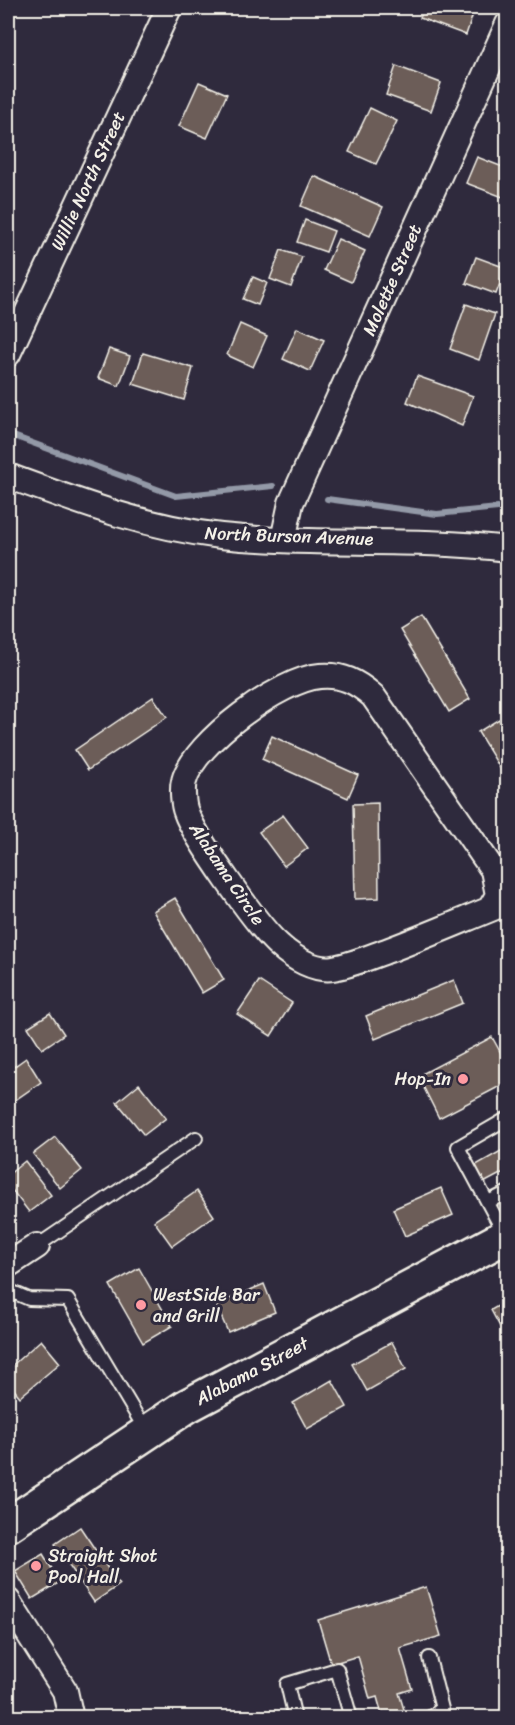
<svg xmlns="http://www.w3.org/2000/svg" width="515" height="1725" font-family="Sriracha,sans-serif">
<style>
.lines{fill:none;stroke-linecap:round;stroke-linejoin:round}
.stream{stroke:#9399a7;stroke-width:6}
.building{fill:#6c5d59;stroke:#f4f1e8;stroke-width:1.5}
.service-casing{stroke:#f4f1e8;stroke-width:16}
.minor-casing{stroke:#f4f1e8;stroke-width:28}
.secondary-casing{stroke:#f4f1e8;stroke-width:38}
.service{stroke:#2f2a3d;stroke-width:12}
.minor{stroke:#2f2a3d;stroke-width:24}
.secondary{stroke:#2f2a3d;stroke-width:33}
.poi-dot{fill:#ff9aa2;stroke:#2f2a3d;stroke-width:2}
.labels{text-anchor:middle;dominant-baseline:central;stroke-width:6;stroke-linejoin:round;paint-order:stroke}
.street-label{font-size:18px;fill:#f4f1e8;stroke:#2f2a3d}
.poi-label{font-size:18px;fill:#f4f1e8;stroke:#2f2a3d;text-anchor:start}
</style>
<rect width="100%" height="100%" fill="#2f2a3d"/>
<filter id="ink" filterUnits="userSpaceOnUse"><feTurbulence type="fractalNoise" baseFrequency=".0167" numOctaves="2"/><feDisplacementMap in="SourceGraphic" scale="12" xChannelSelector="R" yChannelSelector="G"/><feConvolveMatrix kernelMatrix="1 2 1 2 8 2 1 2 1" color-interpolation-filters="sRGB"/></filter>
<g filter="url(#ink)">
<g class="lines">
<!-- stream -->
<g class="stream">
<polyline points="8,434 176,496 273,486"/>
<polyline points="327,499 437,514 508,507"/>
</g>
</g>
<!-- building -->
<g class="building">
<polygon points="424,8 475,8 466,35 420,18"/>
<polygon points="396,66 441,83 431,111 386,95"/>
<polygon points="199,82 227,94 207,138 179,126"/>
<polygon points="370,108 397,121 376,164 349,152"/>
<polygon points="477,157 508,169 508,199 466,183"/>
<polygon points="314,176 383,207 370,236 301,206"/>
<polygon points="305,220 334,231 326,252 297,242"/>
<polygon points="338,239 365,251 351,282 324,270"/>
<polygon points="281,250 302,257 291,287 270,279"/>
<polygon points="476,257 506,268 496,294 466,283"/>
<polygon points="253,277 267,283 258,305 243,299"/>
<polygon points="466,304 495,314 479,360 450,349"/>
<polygon points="240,324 267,336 253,367 227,355"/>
<polygon points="297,328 324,340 310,371 283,359"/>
<polygon points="109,349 130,356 119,386 98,378"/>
<polygon points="143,353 193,368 184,400 133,384"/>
<polygon points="417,376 473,396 462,426 407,402"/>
<polygon points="421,617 470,699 449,712 400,630"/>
<polygon points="153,697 167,717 88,770 75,750"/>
<polygon points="499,719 508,734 508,781 478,732"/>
<polygon points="272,736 358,775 348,798 262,759"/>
<polygon points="378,803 379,898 355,899 353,804"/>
<polygon points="283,815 308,848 284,866 259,832"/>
<polygon points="175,898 224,980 202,993 153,911"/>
<polygon points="454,980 463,1003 375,1039 366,1016"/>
<polygon points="259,981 292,1003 271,1036 237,1014"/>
<polygon points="50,1013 64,1034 42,1049 28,1027"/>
<polygon points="492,1037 508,1066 508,1082 439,1118 418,1076"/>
<polygon points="26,1058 41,1082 8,1105 8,1071"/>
<polygon points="139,1084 166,1118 144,1135 117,1102"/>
<polygon points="55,1137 82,1170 60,1188 33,1154"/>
<polygon points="508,1147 508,1170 478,1186 469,1169"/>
<polygon points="25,1161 51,1195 29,1212 8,1185 8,1175"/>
<polygon points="441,1188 453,1215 405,1236 393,1209"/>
<polygon points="197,1191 214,1216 172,1246 154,1221"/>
<polygon points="139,1268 172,1326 143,1343 110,1285"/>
<polygon points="264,1284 275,1312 228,1332 216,1305"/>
<polygon points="508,1300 508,1335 505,1336 491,1310"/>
<polygon points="41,1340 60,1363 20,1397 8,1382 8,1369"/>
<polygon points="392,1342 406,1369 367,1391 352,1364"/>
<polygon points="332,1380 347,1407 307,1429 293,1403"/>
<polygon points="8,1419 15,1431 8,1436"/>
<polygon points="80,1527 119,1585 94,1602 55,1544"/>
<polygon points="43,1554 60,1582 32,1599 15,1571"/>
<polygon points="426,1587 441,1636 400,1648 412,1689 399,1693 405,1713 383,1718 377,1697 370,1699 358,1656 331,1664 318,1620"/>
</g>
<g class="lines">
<defs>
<g id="service">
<polyline points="488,1202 508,1192"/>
<polyline points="505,1235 458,1147 508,1118"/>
<polyline points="37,1246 196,1138"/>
<polyline points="8,1290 29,1299 68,1300 146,1431"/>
<polyline points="429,1658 442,1709 429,1718"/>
<polyline points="295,1718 287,1684 337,1669 351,1718"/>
</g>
<g id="minor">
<polyline points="8,354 169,8"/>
<path d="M 8,476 C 79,502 145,527 221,536 C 317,546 412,537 508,549"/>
<polyline points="283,540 291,503 508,24"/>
<path d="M 490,909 L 498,895 L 493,870 L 373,696 C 357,682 342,674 320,676 C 281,679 194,742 184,781 C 182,788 183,805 186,812 C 194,836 260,930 280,946 C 293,958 315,971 333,968 C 352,965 372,956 389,950 C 429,935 468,918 508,902"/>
<polyline points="8,1265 37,1246"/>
<polyline points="8,1601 65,1691 71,1718"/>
</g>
<polyline id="secondary" points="8,1525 187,1406 508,1235"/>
</defs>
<!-- service casing -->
<use href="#service" class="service-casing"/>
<!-- minor casing -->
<use href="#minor" class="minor-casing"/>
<!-- secondary casing -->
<use href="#secondary" class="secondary-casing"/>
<!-- service -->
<use href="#service" class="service"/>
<!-- minor -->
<use href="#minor" class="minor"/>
<!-- secondary -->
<use href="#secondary" class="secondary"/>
</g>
</g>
<!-- markers -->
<g class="poi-dot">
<circle cx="463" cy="1079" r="6"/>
<circle cx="141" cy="1305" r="6"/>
<circle cx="36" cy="1566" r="6"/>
</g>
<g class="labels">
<!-- street labels -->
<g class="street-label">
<text transform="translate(88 181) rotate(-65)">Willie North Street</text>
<text transform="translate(392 280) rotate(-66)">Molette Street</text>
<text transform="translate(289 536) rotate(2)">North Burson Avenue</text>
<text transform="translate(227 874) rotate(56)">Alabama Circle</text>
<text transform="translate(252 1371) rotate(-28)">Alabama Street</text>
</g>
<!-- poi labels -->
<g class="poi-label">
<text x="451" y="1079" text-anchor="end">Hop-In</text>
<text x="153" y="1295">WestSide Bar<tspan x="153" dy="21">and Grill</tspan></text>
<text x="48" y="1556">Straight Shot<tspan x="48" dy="21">Pool Hall</tspan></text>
</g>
</g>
<!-- margin -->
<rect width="515" height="1725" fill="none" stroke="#2f2a3d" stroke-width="30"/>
<rect x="15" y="15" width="485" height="1695" fill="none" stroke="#f4f1e8" stroke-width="2" filter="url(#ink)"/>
</svg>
